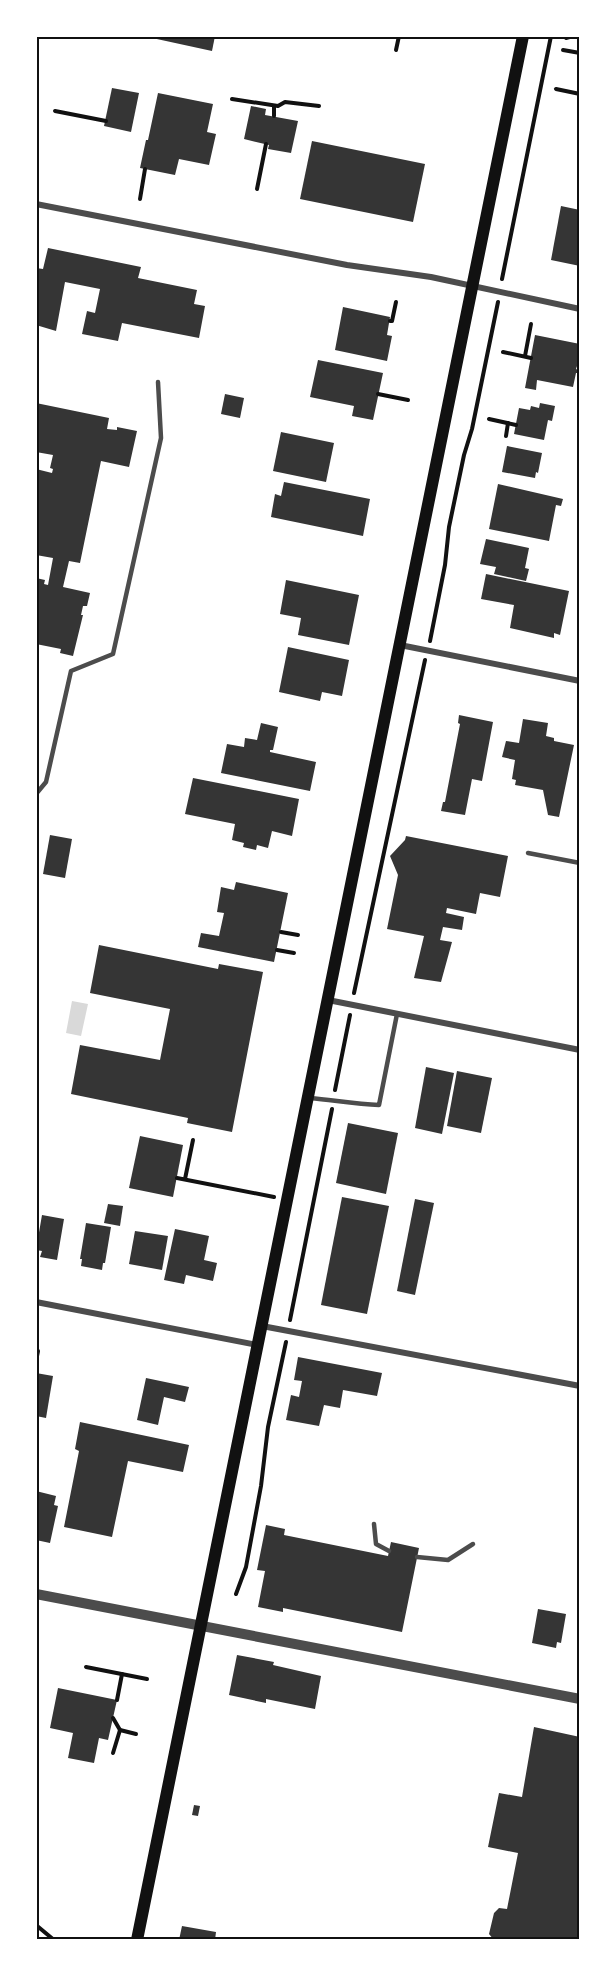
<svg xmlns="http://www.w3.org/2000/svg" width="616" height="1976" font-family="'Noto Sans',sans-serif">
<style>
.water{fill:#d9d9d9}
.building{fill:#353535}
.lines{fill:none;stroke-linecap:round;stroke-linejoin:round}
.path{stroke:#111;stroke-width:4}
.service{stroke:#4c4c4c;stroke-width:4.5}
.minor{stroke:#4c4c4c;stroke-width:6}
.tertiary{stroke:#4c4c4c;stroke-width:10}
.secondary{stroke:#111;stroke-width:12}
.neatline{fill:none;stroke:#111;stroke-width:2}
</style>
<rect width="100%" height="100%" fill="#fff"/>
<!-- water -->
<polygon class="water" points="72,1001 88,1004 81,1036 66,1033"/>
<!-- building -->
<g class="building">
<polygon points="143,36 215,36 212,51"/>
<polygon points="112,88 139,93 131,132 104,126"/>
<polygon points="158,93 213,104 207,132 216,134 209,165 179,159 175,175 140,168 146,140 148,140"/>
<polygon points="251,106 266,109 265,115 298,121 291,153 268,149 269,145 244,139"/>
<polygon points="312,141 425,164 413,222 300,199"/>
<polygon points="561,206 580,210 580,266 551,260"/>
<polygon points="48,248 141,267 138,278 197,290 194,304 205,306 199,338 122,323 118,341 82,334 87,311 95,313 100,289 65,282 56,331 36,325 36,268 43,269"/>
<polygon points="343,307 390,317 387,335 392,336 387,361 335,350"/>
<polygon points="535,335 580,344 580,357 576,369 578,370 578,373 576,373 573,387 537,380 536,390 525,388"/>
<polygon points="318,360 383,373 373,420 352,416 354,406 310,397"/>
<polygon points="225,394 244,398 240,418 221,414"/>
<polygon points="36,403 109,418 107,429 117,430 117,427 137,431 129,467 101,461 80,563 69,561 63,587 90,593 87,606 83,606 81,615 83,615 73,656 60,653 61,649 36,644 36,578 45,580 44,584 48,585 53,558 36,555 36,469 52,473 53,469 50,468 53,455 36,452"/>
<polygon points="540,403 555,406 552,421 548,420 544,440 514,434 519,408 530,410 531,406 539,408"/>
<polygon points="281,432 334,443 326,482 273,471"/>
<polygon points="507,446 542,453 538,473 536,472 535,478 502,472"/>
<polygon points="284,482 370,499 363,536 271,517 275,494 281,496"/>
<polygon points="498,484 563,499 561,506 556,505 549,541 489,529"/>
<polygon points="486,539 529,548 525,568 529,569 526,581 494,574 496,567 480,564"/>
<polygon points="486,574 569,591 560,635 554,633 554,638 510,628 514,605 481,599"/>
<polygon points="286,580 359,595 349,645 298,635 301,618 280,614"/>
<polygon points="288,647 349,660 342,696 322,692 320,701 279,692"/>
<polygon points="459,715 493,722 482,781 472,779 465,815 441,811 443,802 445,802 460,724 458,723"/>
<polygon points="523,719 548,723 546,736 554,738 554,741 574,745 559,817 548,815 543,790 515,785 516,780 512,779 515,760 502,757 506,741 519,743"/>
<polygon points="261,723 278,727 273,750 270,750 270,752 316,762 310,791 221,773 227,744 244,747 245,738 257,740"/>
<polygon points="193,778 299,799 292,836 272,831 268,848 257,845 256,850 243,847 244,843 232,840 235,824 185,814"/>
<polygon points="50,835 72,839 65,878 43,874"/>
<polygon points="406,836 508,856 500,897 480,893 476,914 447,908 446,913 464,917 462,930 443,927 440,940 452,942 441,982 414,978 424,936 387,929 398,875 390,856 405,840"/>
<polygon points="236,882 288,893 274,962 198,947 201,933 219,936 224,913 217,912 221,887 234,890"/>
<polygon points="99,945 218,969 219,964 263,972 232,1132 187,1123 188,1118 71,1094 80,1045 160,1060 170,1009 90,993"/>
<polygon points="426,1067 454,1073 442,1134 415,1128"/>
<polygon points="457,1071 492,1078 481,1133 447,1126"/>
<polygon points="348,1123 398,1133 386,1194 336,1183"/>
<polygon points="140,1136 183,1145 173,1197 129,1188"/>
<polygon points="342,1197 389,1206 367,1314 321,1305"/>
<polygon points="415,1199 434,1203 415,1295 397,1291"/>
<polygon points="108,1204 123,1206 120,1226 104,1223"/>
<polygon points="42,1215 64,1219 57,1260 40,1257 42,1251 36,1250"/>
<polygon points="86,1223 111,1227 105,1263 103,1263 102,1270 81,1266 82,1259 80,1259"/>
<polygon points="175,1229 209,1236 204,1260 217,1263 213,1281 186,1275 184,1284 164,1280"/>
<polygon points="135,1231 168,1236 162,1270 129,1264"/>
<polygon points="298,1357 382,1373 377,1396 343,1390 340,1408 324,1405 319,1426 286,1420 291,1395 299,1397 302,1381 294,1380"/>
<polygon points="36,1373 53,1376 46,1418 36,1416"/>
<polygon points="146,1378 189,1387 185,1402 164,1397 158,1425 137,1420"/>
<polygon points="80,1422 189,1445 183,1472 128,1461 112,1537 64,1527 79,1451 75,1449"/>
<polygon points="36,1491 56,1496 54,1505 58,1506 50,1543 36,1540"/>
<polygon points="266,1525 285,1529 284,1535 388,1556 391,1542 419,1548 402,1632 283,1608 283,1612 258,1607 265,1571 257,1570"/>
<polygon points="538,1609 566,1614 561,1643 557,1642 556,1648 532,1643"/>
<polygon points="237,1655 274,1662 273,1665 321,1676 315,1709 266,1699 266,1703 229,1695"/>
<polygon points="58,1688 117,1700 108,1740 99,1738 94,1763 68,1758 73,1733 50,1728"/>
<polygon points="534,1727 580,1737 580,1940 494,1940 489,1934 494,1913 499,1908 507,1909 518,1853 488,1847 499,1793 522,1797"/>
<polygon points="194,1805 200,1806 198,1816 192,1815"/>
<polygon points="182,1926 216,1932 215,1940 179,1940"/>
</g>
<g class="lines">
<!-- path -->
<g class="path">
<polyline points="566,38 573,36"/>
<polyline points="396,50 399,36"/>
<polyline points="563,50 580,53"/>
<polyline points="556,89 580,94"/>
<polyline points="232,99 278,106 285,102 319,106"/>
<polyline points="55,111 106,121"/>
<polyline points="274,116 274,106"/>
<polyline points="257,189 266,144"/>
<polyline points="140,199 145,169"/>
<polyline points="502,279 551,36"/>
<polyline points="390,321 392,321 396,302"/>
<polyline points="503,352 531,358"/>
<polyline points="525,356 531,324"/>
<polyline points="378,394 408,400"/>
<polyline points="489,419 516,425"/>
<polyline points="506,436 508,423"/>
<polyline points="430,641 445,565 449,527 464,455 472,429 498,302"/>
<polyline points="281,932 298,935"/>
<polyline points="277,950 294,953"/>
<polyline points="354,993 425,660"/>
<polyline points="335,1090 350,1015"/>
<polyline points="177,1178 274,1197"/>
<polyline points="185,1179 193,1140"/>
<polyline points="290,1320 332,1109"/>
<polyline points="36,1361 38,1351"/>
<polyline points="236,1594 246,1567 261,1486 268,1427 286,1342"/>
<polyline points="86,1667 147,1679"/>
<polyline points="117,1700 122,1674"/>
<polyline points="113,1718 120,1730 136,1734"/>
<polyline points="113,1753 120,1730"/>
<polyline points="36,1925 54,1940"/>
</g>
<!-- service -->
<g class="service">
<polyline points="36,794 46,782 71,671 113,654 161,438 158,382"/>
<polyline points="528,853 580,863"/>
<path d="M 310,1098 C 333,1100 355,1104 379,1105 L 397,1014"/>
<polyline points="374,1524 376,1544 389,1551"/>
<polyline points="417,1557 448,1560 473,1544"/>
</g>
<!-- minor -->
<g class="minor">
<polyline points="36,204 347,265 431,277 580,309"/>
<polyline points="400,645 580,681"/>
<polyline points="328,1000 580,1050"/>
<polyline points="36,1302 257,1345"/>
<polyline points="262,1326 580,1386"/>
</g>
<!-- tertiary -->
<polyline class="tertiary" points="36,1594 580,1699"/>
<!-- secondary -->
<polyline class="secondary" points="137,1940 523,36"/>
</g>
<!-- border -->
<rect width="616" height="1976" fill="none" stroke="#ffffff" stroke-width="75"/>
<rect x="38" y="38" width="540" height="1900" class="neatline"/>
</svg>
